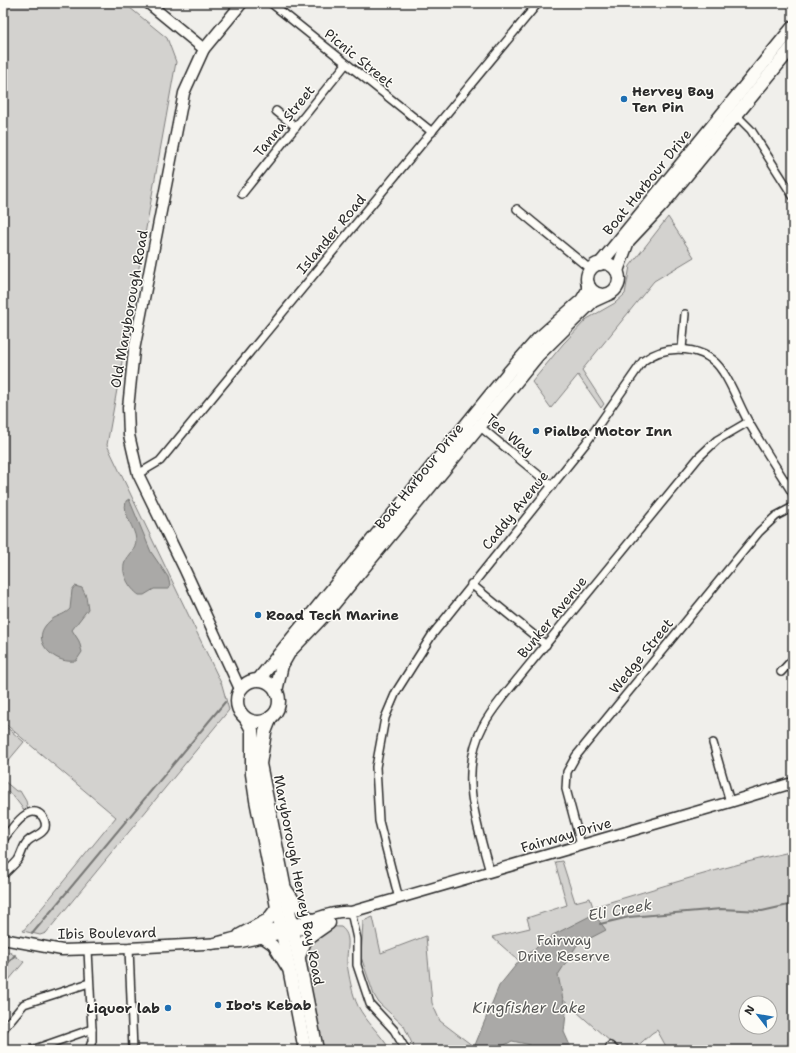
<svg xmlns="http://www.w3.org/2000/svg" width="796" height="1053" font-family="'Shantell Sans',sans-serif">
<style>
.green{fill:#d3d2cf;stroke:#7f7e7d;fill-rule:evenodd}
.water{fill:#aaa9a7;stroke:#777775}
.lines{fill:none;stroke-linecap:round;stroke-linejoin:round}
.stream{stroke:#777775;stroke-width:2}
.street-casing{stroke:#2b2b2b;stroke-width:10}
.secondary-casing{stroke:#2b2b2b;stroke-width:13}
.primary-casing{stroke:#2b2b2b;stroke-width:15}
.street{stroke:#fdfcf7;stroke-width:7}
.secondary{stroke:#fdfcf7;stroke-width:10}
.primary{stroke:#fdfcf7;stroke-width:12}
.poi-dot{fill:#1f6fb2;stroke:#fdfcf7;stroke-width:1.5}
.labels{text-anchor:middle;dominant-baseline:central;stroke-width:3;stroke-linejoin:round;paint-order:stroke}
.street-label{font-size:14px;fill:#2b2b2b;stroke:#fdfcf7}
.poi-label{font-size:14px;font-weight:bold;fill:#2b2b2b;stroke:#fdfcf7;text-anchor:start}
.park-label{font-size:14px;fill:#555554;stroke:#fdfcf7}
.water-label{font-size:15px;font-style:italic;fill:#575756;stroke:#fdfcf7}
</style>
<rect width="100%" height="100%" fill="#f0efeb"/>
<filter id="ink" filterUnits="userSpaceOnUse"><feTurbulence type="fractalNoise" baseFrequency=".025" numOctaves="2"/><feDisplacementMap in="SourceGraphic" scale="8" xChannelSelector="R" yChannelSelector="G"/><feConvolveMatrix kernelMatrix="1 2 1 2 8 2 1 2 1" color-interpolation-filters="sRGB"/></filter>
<g filter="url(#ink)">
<!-- green -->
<g class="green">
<polygon points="3,3 124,3 167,38 176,62 107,445 222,685 229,710 46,933 40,935 23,931 116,817 3,722"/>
<polygon points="668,217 694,257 654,281 582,370 604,404 601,408 578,375 551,408 532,382 563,344 587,319 615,303 625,294 630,266"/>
<polygon points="5,726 24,742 3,767 3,729"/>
<polygon points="3,780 16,791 20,791 26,801 28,810 24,810 14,797 3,788"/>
<path d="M 790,852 L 793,853 L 793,1050 L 668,1050 L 657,1030 L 652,1033 L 633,1050 L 620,1050 L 492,937 L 530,928 L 527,918 L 567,905 L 555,862 L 562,861 L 575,902 L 590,898 L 593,907 C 659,888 723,866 790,852 ZM 746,1003 L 770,1003 L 770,1027 L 746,1027 Z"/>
<polygon points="373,917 381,953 426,936 432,1003 440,1021 473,1046 471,1050 415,1050 404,1026 379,1003 374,995 361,957 363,921"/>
<path d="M 341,927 C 353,936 346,950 347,964 C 349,976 352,994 358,1006 C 366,1022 381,1034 390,1050 L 324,1050 L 305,960 C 305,947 314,932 328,928 C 331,926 337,927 341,927 Z"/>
<polygon points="8,951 24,962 3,987 3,955"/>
</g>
<!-- water -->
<g class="water">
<path d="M 129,499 L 151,552 L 168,577 L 170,585 L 169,589 L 154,589 L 144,595 L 139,595 C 130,589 120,573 125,562 C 129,554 136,550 136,540 C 135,526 122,516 126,501 Z"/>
<path d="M 75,586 L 82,588 L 86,596 L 88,609 L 72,630 L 79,641 L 82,652 L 76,661 C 66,662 58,660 50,653 C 37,641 39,628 54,618 C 60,615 65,614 70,609 L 72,590 Z"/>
<polygon points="594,914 606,930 577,945 558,975 566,1014 564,1032 572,1050 536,1050 531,1045 512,1041 496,1050 473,1050 499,986 520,960 553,935"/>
</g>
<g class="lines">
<!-- stream -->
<g class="stream">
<polyline points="600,924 629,917 721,909 762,911 793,904"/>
<polyline points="32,934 225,702"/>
<polyline points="3,969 15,955"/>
</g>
<defs>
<g id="street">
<polyline points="271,3 432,132"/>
<polyline points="276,111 296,127"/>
<polyline points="736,115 751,130 793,196"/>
<polyline points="242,194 346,64"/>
<polyline points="517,209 591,270"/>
<polyline points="682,349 685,314"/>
<polyline points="478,425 552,486"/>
<polyline points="138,474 160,461 538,3"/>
<polyline points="471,584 546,645"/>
<polyline points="781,672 793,659"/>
<polyline points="713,743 730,802"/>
<path d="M 3,840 C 10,831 29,801 42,816 C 45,820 46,824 45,828 C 42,835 33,836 28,841 C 23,845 22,854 18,860 C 14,865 8,870 3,875"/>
<polyline points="581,845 566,789 567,772 576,756 759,532 776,516 793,507"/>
<path d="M 490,872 C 477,824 458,773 483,726 C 488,716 495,707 502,698 L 699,457 L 717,440 L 748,422"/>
<path d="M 399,899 L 379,821 L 376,767 L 385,718 L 396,692 L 432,635 L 586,443 L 643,361 C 667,343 706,345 723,372 C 733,387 739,405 748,421 C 762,446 778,470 793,494"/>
<polyline points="351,912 357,939 357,965 370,1004 394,1030 406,1050"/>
<polyline points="129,948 133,1050"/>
<polyline points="88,950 92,1029 92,1041 89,1050"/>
<polyline points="3,1029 24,1004 89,983"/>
<polyline points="610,1046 615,1050"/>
<polyline points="32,1050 92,1029"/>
</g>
<g id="secondary">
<polyline points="148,3 204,49"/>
<polyline points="240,689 184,568 138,474 129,435 128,408 134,350 184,93 204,49 242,3"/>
<polyline points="286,888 299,907 311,920"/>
<polyline points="263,938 273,945 287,968"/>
<polyline points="3,939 62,950 129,948 241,942 320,925"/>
<path d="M 212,944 C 241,935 270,930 300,923 C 316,919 334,910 351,912 L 730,802 L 789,784"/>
</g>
<g id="primary">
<circle cx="603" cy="279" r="16"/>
<polyline points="600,264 793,27"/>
<polyline points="617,271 628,241 662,205 793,46"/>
<polyline points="259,679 509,372 538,339 582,300 588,290 588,284"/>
<circle cx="258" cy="701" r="21"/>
<polyline points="276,691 282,665 290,651 328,611 538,355 593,301 606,295"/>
<polyline points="271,717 265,732 260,764 317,1050"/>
<polyline points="246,719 252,730 252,774 256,800 305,1050"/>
<polyline points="240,935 268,920 277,908"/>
<polyline points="299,956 306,939 329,923"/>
</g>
</defs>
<!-- street casing -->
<use href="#street" class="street-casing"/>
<!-- secondary casing -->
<use href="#secondary" class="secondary-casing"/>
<!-- primary casing -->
<use href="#primary" class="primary-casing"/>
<!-- street -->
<use href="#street" class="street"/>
<!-- secondary -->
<use href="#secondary" class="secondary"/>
<!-- primary -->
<use href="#primary" class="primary"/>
</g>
</g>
<!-- markers -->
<g class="poi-dot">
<circle cx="624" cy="99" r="4"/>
<circle cx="536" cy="431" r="4"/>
<circle cx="258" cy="615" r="4"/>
<circle cx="218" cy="1005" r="4"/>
<circle cx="168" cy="1008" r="4"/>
</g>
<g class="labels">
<!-- street labels -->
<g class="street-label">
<text transform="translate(359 58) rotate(39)">Picnic Street</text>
<text transform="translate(284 121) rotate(-51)">Tanna Street</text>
<text transform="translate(647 182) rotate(-51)">Boat Harbour Drive</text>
<text transform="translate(331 234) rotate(-50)">Islander Road</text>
<text transform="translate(129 309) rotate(-80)">Old Maryborough Road</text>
<text transform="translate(510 435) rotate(40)">Tee Way</text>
<text transform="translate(419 476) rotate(-51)">Boat Harbour Drive</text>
<text transform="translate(515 510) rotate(-51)">Caddy Avenue</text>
<text transform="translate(552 617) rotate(-51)">Bunker Avenue</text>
<text transform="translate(641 656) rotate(-51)">Wedge Street</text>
<text transform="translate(566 835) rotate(-16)">Fairway Drive</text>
<text transform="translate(299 880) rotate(79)">Maryborough Hervey Bay Road</text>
<text transform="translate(107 933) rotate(-1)">Ibis Boulevard</text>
</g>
<!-- poi labels -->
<g class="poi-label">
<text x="632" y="91">Hervey Bay<tspan x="632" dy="16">Ten Pin</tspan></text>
<text x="544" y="431">Pialba Motor Inn</text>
<text x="266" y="615">Road Tech Marine</text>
<text x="226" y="1005">Ibo's Kebab</text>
<text x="160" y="1008" text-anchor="end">Liquor lab</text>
</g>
<!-- park labels -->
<g class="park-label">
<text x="564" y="940">Fairway<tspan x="564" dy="16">Drive Reserve</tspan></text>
</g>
<!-- water labels -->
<g class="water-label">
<text transform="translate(620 910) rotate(-10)">Eli Creek</text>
<text x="529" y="1008">Kingfisher Lake</text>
</g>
</g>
<!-- margin -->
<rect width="796" height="1053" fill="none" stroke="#fdfcf7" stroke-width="16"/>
<rect x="8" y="8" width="780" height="1037" fill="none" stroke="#2b2b2b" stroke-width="1.5" filter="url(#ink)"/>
<!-- north arrow -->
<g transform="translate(758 1015) rotate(301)"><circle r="19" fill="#fdfcf7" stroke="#a9a8a5"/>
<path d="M0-3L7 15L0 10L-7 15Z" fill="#1f6fb2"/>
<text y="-6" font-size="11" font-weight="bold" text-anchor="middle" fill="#2b2b2b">N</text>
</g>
</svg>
